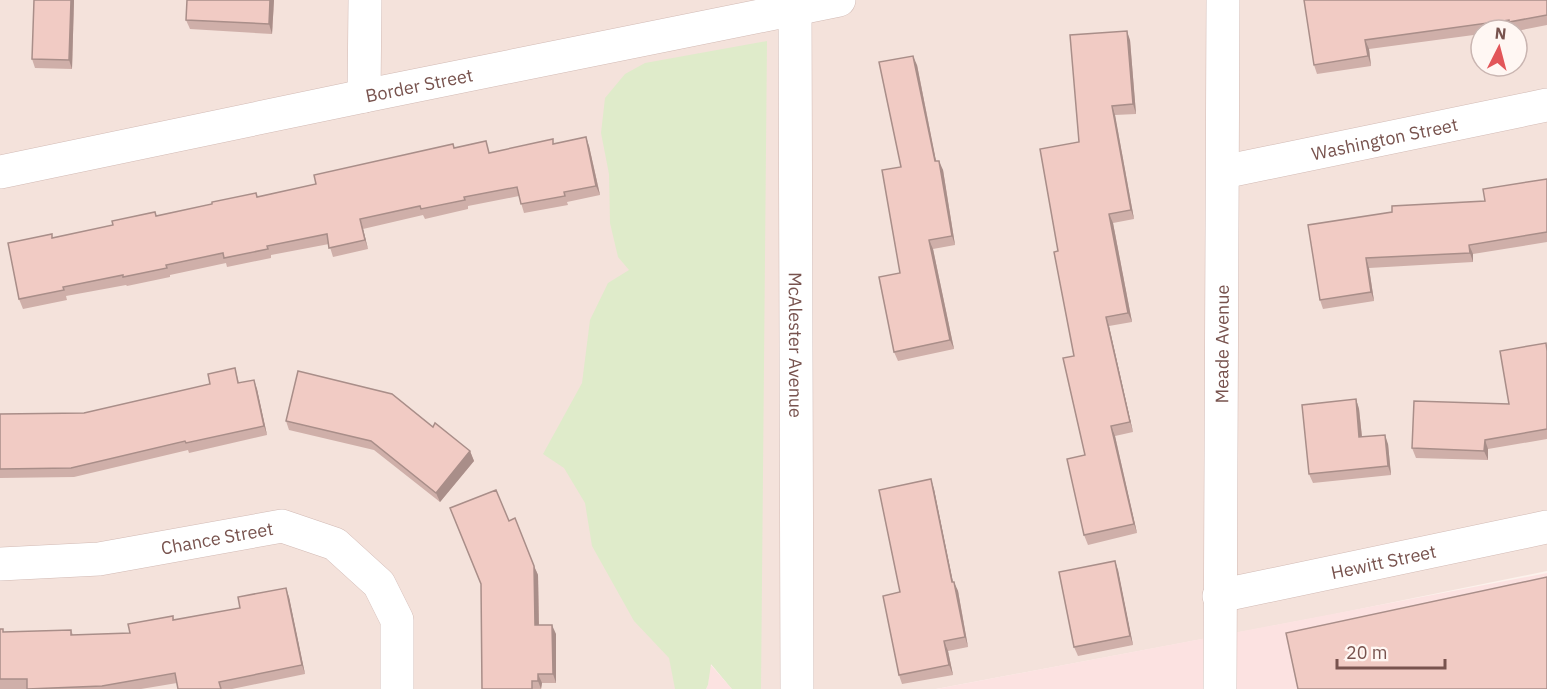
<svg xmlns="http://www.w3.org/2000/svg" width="1547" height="689" font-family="'IBM Plex Sans',sans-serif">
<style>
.residential{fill:#f4e2db;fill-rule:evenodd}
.commercial{fill:#fce2e1}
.green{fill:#dfebca}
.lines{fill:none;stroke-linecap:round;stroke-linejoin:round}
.street-casing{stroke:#d2bab4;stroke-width:34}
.street{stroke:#fff;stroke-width:33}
.wall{fill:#cfafa9}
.shaded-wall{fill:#a98e89}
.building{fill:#f1cbc4;stroke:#a98e89;stroke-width:1.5}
.labels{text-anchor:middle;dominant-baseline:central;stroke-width:4.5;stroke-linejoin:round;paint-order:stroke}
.street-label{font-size:18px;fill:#78534e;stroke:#fff7f3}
</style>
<rect width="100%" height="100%" fill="#fcf2ec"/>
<!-- residential -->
<path class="residential" d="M 0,0 L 1547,0 L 1547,571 L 1330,615 L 936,689 L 732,689 L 711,664 L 706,689 L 0,689 ZM 1481,30 L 1517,30 L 1517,66 L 1481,66 Z"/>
<!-- commercial -->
<g class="commercial">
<polygon points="1547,573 1547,689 936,689 1212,637"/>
<polygon points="710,664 732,689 706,689 708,685"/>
</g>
<!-- green -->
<polygon class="green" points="767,41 761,689 732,689 711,664 708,685 706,689 675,689 669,658 634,621 592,546 585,503 564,468 543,454 582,383 590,320 608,283 629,270 618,257 610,223 609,174 601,133 605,98 625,74 645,63"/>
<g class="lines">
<defs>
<g id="street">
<path id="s1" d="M 795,0 L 797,689"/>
<polyline points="364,96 365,0"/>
<path id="s2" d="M 0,172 L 364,96 L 839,0"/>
<path id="s3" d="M 1223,172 L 1547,105"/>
<path id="s4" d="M 0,564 L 99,559 L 282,526 L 335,544 L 379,584 L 397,620 L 397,689"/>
<path id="s5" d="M 1219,596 L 1547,527"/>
<path id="s6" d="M 1220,689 L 1223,0"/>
</g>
</defs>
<!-- street casing -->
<use href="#street" class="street-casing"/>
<!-- street -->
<use href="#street" class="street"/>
</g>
<!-- wall -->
<g class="wall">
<polygon points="74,0 72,69 35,68 32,59"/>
<polygon points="274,0 272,34 190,29 186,20"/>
<polygon points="1304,0 1547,0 1547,25 1517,31 1517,30 1512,29 1481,30 1481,34 1369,49 1371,66 1317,74 1314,65"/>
<polygon points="1130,40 1136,114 1115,115 1134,219 1113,223 1132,322 1109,326 1133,432 1115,436 1137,533 1088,545 1084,535 1085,455 1074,356 1058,251 1079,142"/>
<polygon points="917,65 936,161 943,170 955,245 933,249 954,349 898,361 894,352 900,273 901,167"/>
<polygon points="554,143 589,146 600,195 567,202 568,205 524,213 519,196 468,206 468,209 425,219 423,215 363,229 368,249 333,257 329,244 271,255 271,258 227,267 226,263 170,275 170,277 127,286 126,285 66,296 67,300 23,309 19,299 53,238 156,216 257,197 316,184 453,144 454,148 490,153"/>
<polygon points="1547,179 1547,242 1473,254 1473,262 1369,268 1374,301 1323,309 1320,300 1308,225 1485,201"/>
<polygon points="1547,347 1547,439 1488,449 1488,460 1416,458 1412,448 1509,404"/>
<polygon points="235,368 239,383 257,389 267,435 189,453 188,450 74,477 0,478 0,414 84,413 210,384"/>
<polygon points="1356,399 1359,409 1362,437 1388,444 1391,475 1313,483 1309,474"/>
<polygon points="286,421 433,427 470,451 474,461 440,502 374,450 289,430"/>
<polygon points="934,489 953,582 958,591 968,647 948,651 953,675 902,684 899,675 900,592"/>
<polygon points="509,521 534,566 538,575 539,625 556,634 556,683 542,683 541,689 482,689 481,585"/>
<polygon points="1118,570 1133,645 1078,656 1074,647"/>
<polygon points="289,597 305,674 232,689 178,689 177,683 141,689 0,689 0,629 4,632 71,630 73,635 130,633 173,616 174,620 240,608"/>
</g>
<!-- shaded-wall -->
<g class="shaded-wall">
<polygon points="71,0 74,0 72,69 69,60"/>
<polygon points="270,0 274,0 272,34 269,24"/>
<polygon points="1127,31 1130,40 1136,114 1133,104"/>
<polygon points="1365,40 1369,49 1371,66 1368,56"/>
<polygon points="913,56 917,65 938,171 935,161"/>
<polygon points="1112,106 1115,115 1134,219 1131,210"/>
<polygon points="586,137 589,146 600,195 596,186"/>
<polygon points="939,161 943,170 955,245 952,236"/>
<polygon points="1109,214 1113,223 1132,322 1128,313"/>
<polygon points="360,219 363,229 368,249 365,240"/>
<polygon points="929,240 933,249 954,349 950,340"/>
<polygon points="1469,245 1473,254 1473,262 1470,253"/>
<polygon points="1366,258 1369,268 1374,301 1371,292"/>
<polygon points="1106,317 1109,326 1133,432 1130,422"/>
<polygon points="254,380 257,389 267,435 264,426"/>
<polygon points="1356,399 1359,409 1363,447 1359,437"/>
<polygon points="1111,426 1115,436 1137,533 1134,524"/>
<polygon points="1385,435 1388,444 1391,475 1388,466"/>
<polygon points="1485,440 1488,449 1488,460 1484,451"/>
<polygon points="470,451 474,461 440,502 436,493"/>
<polygon points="931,479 934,489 955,592 952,582"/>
<polygon points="1115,561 1118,570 1133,645 1130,636"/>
<polygon points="534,566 538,575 539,634 535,625"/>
<polygon points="954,582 958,591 968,647 965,637"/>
<polygon points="286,588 289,597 305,674 302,665"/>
<polygon points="552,625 556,634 556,683 553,674"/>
<polygon points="944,641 948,651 953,675 949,665"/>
<polygon points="538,674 542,683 541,689 538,681"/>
</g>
<!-- building -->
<g class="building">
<polygon points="34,0 71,0 69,60 32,59"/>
<polygon points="187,0 270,0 269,24 186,20"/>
<polygon points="1304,0 1547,0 1547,15 1509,22 1509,20 1365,40 1368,56 1314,65"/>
<polygon points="1127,31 1133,104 1112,106 1131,210 1109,214 1128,313 1106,317 1130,422 1111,426 1134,524 1084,535 1067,459 1085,455 1063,358 1074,356 1054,252 1058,251 1040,149 1079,142 1070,35"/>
<polygon points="913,56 935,161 939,161 952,236 929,240 950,340 894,352 879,277 900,273 882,170 901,167 879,62"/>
<polygon points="586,137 596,186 564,192 565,196 521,204 517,187 464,197 465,200 421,209 420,206 360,219 365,240 329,248 327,234 267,246 268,249 224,258 223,253 166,265 167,268 123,277 123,275 63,287 64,290 19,299 8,243 52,234 52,238 113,225 112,221 155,212 156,216 212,204 212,202 256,193 257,197 316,184 314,175 453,144 454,148 486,141 489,153 553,139 553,144"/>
<polygon points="1547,179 1547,232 1469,245 1470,253 1366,258 1371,292 1320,300 1308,225 1392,212 1392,206 1485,201 1483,189"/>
<polygon points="1546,343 1547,351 1547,429 1485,440 1484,451 1412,448 1414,401 1509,404 1500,351"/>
<polygon points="235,368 238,383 254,380 264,426 186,443 185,441 71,468 0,469 0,414 84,413 210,384 208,374"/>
<polygon points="298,371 392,394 433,427 435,423 470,451 436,493 371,441 286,421"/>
<polygon points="1356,399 1359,437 1385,435 1388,466 1309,474 1302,405"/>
<polygon points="931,479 952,582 954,582 965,637 944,641 949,665 899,675 883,596 900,592 879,490"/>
<polygon points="496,490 509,521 515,518 534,566 535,625 552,625 553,674 538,674 538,681 532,681 532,689 482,689 481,584 450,508"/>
<polygon points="1115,561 1130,636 1074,647 1059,572"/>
<polygon points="1547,577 1547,689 1298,689 1286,633"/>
<polygon points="286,588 302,665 219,682 221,689 178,689 175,673 102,686 27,689 27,679 0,679 0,629 3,629 3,632 71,630 71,635 130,633 128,624 173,616 173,620 240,608 238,597"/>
</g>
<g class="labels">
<!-- street labels -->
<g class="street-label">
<text stroke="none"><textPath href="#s2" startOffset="428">Border Street</textPath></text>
<text stroke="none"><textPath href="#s3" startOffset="165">Washington Street</textPath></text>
<text stroke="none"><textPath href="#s1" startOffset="345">McAlester Avenue</textPath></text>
<text stroke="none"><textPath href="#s6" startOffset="345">Meade Avenue</textPath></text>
<text stroke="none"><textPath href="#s4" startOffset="219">Chance Street</textPath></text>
<text stroke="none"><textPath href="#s5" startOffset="168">Hewitt Street</textPath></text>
</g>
</g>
<!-- north arrow -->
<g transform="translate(1499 48) rotate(6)"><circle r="28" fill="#fff7f3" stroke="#c9b5b1" stroke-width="1.5"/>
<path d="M0-4.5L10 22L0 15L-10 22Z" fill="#e25659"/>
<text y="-9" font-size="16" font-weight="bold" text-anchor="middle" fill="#78534e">N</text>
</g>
<!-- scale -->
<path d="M1337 659v9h108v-9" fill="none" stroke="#78534e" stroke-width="3"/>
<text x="1346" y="659" font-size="18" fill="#78534e" stroke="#fff7f3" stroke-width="4.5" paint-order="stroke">20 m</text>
</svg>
